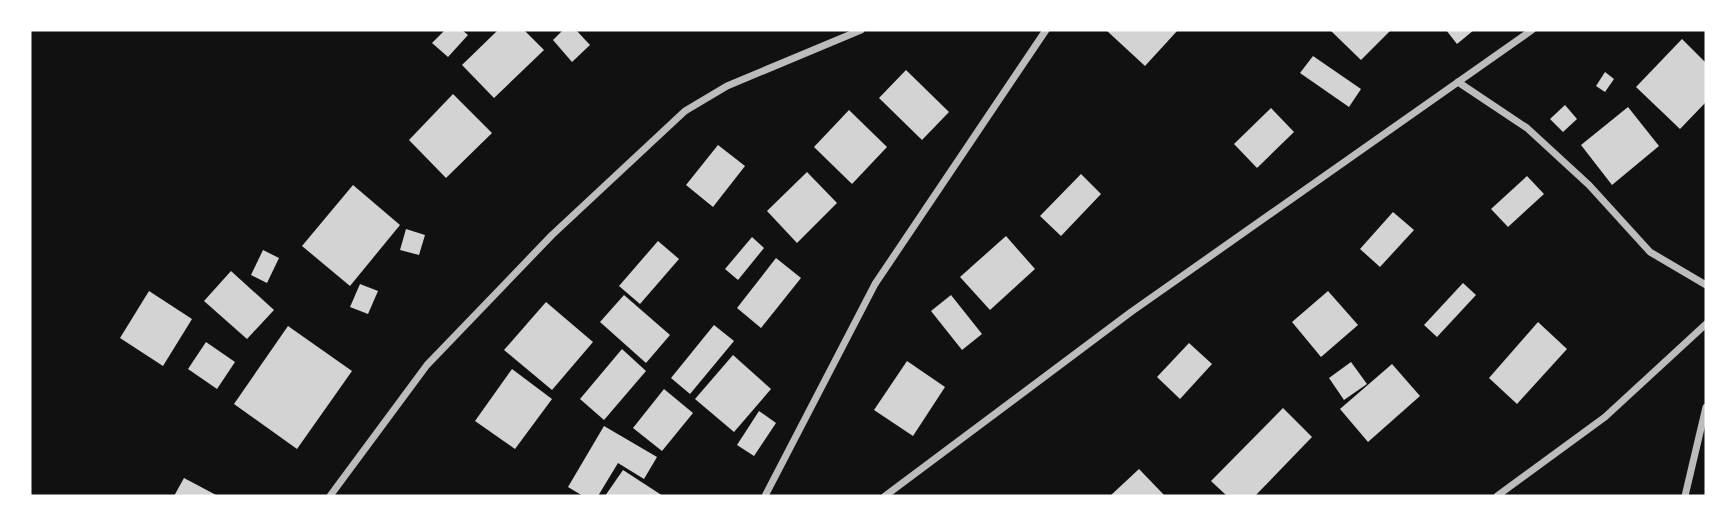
<svg xmlns="http://www.w3.org/2000/svg" width="1736" height="526" font-family="Mulish,sans-serif">
<style>
.building{fill:#d3d3d3}
.lines{fill:none;stroke-linecap:round;stroke-linejoin:round}
.minor{stroke:#bcbcbc;stroke-width:7}
</style>
<rect width="100%" height="100%" fill="#111"/>
<!-- building -->
<g class="building">
<polygon points="445,30 462,30 468,35 448,57 432,43"/>
<polygon points="498,30 524,30 544,50 494,98 462,65"/>
<polygon points="563,30 576,30 590,45 572,62 553,40"/>
<polygon points="1106,30 1178,30 1145,66"/>
<polygon points="1330,30 1391,30 1361,60"/>
<polygon points="1446,30 1474,30 1457,44"/>
<polygon points="1682,39 1706,63 1706,102 1680,129 1636,87"/>
<polygon points="1313,56 1361,89 1349,107 1300,73"/>
<polygon points="906,70 949,112 922,140 879,98"/>
<polygon points="1605,72 1614,79 1605,92 1596,86"/>
<polygon points="453,94 492,133 446,178 409,140"/>
<polygon points="1565,105 1577,119 1563,132 1550,119"/>
<polygon points="1628,107 1659,146 1612,185 1581,145"/>
<polygon points="1271,108 1294,132 1257,168 1234,144"/>
<polygon points="849,110 887,147 852,184 814,147"/>
<polygon points="718,145 745,166 713,207 686,185"/>
<polygon points="807,172 837,203 797,243 767,211"/>
<polygon points="1081,174 1101,194 1061,236 1040,216"/>
<polygon points="1527,176 1544,194 1508,227 1491,209"/>
<polygon points="353,185 400,225 350,286 302,246"/>
<polygon points="1393,212 1414,230 1380,267 1360,249"/>
<polygon points="406,229 425,235 419,255 400,250"/>
<polygon points="1006,236 1035,269 990,310 960,277"/>
<polygon points="752,237 764,248 738,280 725,269"/>
<polygon points="658,241 679,259 640,304 619,286"/>
<polygon points="263,250 279,258 267,283 251,275"/>
<polygon points="776,258 801,278 761,328 737,308"/>
<polygon points="231,271 274,310 247,339 204,301"/>
<polygon points="1463,283 1476,295 1437,337 1424,325"/>
<polygon points="360,284 378,291 368,314 350,307"/>
<polygon points="149,291 192,319 163,366 120,338"/>
<polygon points="1328,291 1358,325 1321,357 1292,322"/>
<polygon points="624,295 670,335 646,363 600,322"/>
<polygon points="951,295 982,334 962,350 931,311"/>
<polygon points="546,302 593,342 552,390 504,350"/>
<polygon points="1538,322 1567,349 1517,404 1489,378"/>
<polygon points="714,325 734,341 690,394 671,378"/>
<polygon points="288,326 352,371 297,449 234,404"/>
<polygon points="206,342 235,362 217,389 188,369"/>
<polygon points="1189,343 1212,364 1180,399 1157,377"/>
<polygon points="622,349 646,371 604,420 580,399"/>
<polygon points="733,355 771,389 734,432 695,399"/>
<polygon points="907,361 945,387 913,436 874,410"/>
<polygon points="1351,362 1367,384 1344,400 1329,378"/>
<polygon points="1392,364 1420,396 1368,442 1340,409"/>
<polygon points="512,369 552,399 515,449 475,421"/>
<polygon points="664,389 693,413 662,451 633,428"/>
<polygon points="1283,408 1312,437 1255,496 1227,496 1211,481"/>
<polygon points="759,411 776,423 754,456 737,445"/>
<polygon points="604,426 657,457 644,479 618,463 598,496 583,496 568,487"/>
<polygon points="1139,469 1165,496 1110,496"/>
<polygon points="623,470 663,496 605,496"/>
<polygon points="184,478 218,496 174,496"/>
</g>
<g class="lines">
<!-- minor -->
<g class="minor">
<polyline points="1458,82 1527,128 1589,185 1650,252 1706,285"/>
<polyline points="330,496 427,365 552,235 685,111 727,86 861,30"/>
<polyline points="765,496 875,284 1046,30"/>
<polyline points="885,496 1131,312 1532,30"/>
<polyline points="1497,496 1605,417 1706,324"/>
<polyline points="1685,496 1706,407"/>
</g>
</g>
<!-- border -->
<rect width="1736" height="526" fill="none" stroke="#ffffff" stroke-width="63"/>
</svg>
